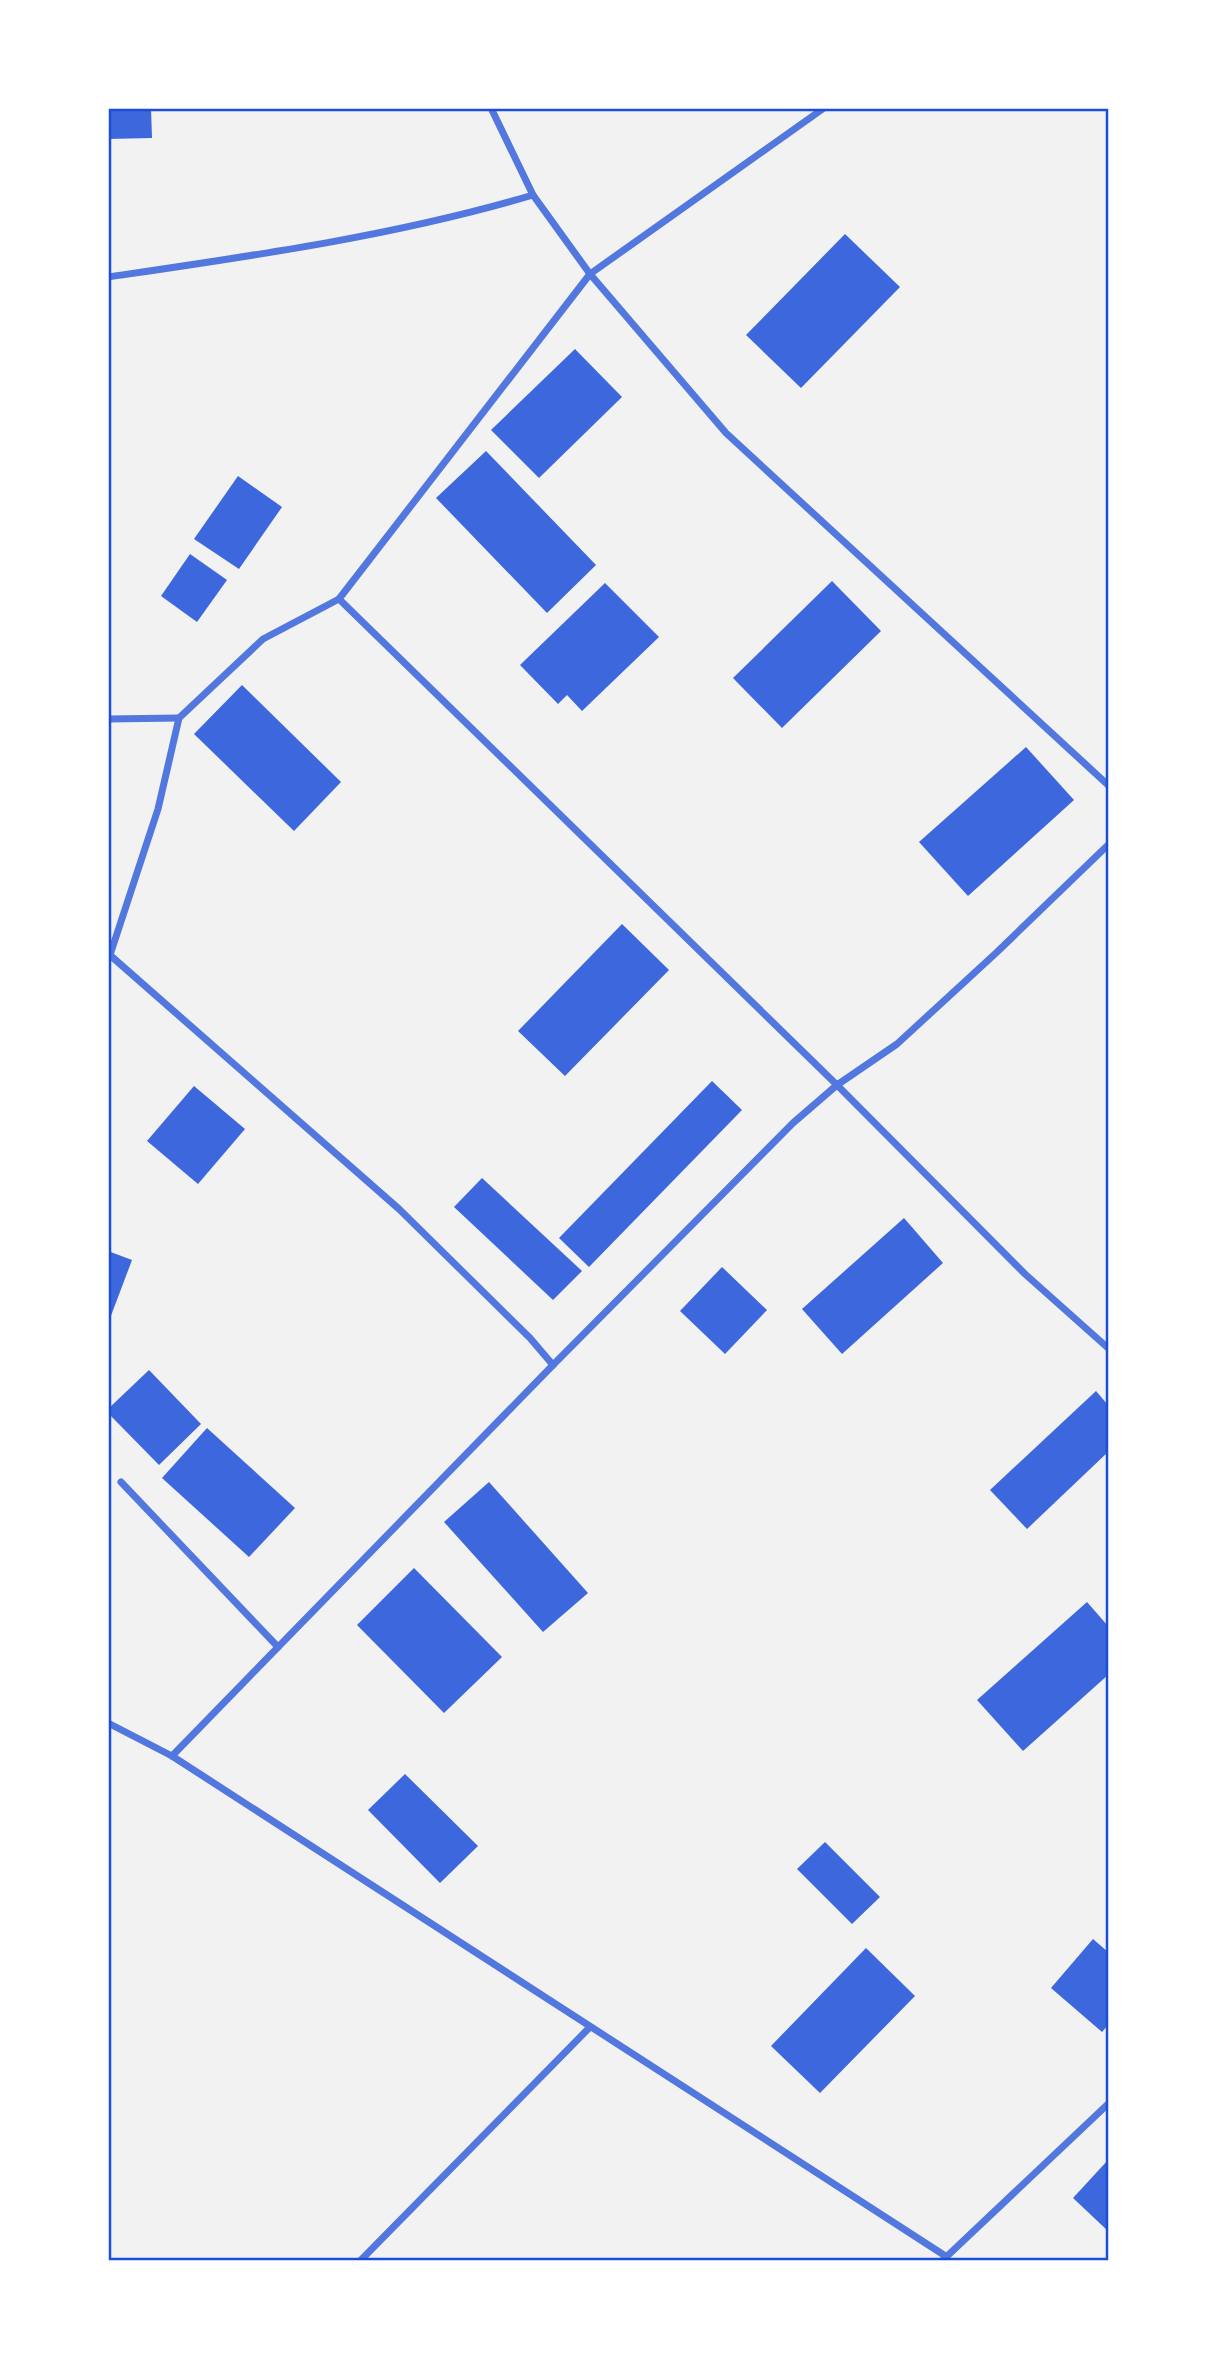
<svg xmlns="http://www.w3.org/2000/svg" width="1217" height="2369" font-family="Cabin,sans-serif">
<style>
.building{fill:#3d67dc}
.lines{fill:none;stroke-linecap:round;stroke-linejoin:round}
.minor{stroke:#5277de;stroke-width:7}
.neatline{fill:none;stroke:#1d4ed8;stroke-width:2.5}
</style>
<rect width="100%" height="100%" fill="#f2f2f2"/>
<!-- building -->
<g class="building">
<polygon points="108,108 151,108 152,138 108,139"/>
<polygon points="845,234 900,287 801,388 746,335"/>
<polygon points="575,349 622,397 539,478 491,430"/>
<polygon points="486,451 596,565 547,613 436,498"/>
<polygon points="238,476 282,507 239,569 194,539"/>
<polygon points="190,554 227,580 197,622 161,596"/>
<polygon points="832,581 881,631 782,728 733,678"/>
<polygon points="605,583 659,637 582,711 567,695 558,704 520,665"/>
<polygon points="242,685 341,782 294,831 194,734"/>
<polygon points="1026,747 1074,800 968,896 919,842"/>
<polygon points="622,924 669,970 565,1076 518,1031"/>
<polygon points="712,1081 742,1110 589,1267 559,1238"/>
<polygon points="194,1086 245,1129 198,1184 147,1141"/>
<polygon points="482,1178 582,1271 553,1300 454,1207"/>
<polygon points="904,1218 943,1263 842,1354 802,1309"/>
<polygon points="108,1251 132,1260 109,1321 108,1321"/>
<polygon points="722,1267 767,1310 725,1354 680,1311"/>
<polygon points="149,1370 201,1424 159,1465 108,1413 108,1409"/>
<polygon points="1096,1391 1108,1405 1108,1452 1027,1529 990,1490"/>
<polygon points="207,1428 295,1508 249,1557 162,1478"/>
<polygon points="489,1482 588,1593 543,1632 444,1522"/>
<polygon points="414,1568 502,1657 444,1713 357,1625"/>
<polygon points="1087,1602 1108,1626 1108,1675 1023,1751 977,1700"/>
<polygon points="405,1774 478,1846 440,1883 368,1810"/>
<polygon points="825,1842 880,1897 852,1924 797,1869"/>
<polygon points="1093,1939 1108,1952 1108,2025 1102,2032 1051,1988"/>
<polygon points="866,1948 915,1996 820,2093 771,2046"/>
<polygon points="1108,2160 1108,2231 1073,2198"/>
</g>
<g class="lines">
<!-- minor -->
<g class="minor">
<polyline points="491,108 533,195 590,274 726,433 1108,785"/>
<path d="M 108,277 C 251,256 395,236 533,195"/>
<polyline points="339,599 837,1085 1025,1274 1108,1348"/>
<polyline points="108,719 179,718"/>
<polyline points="111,956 399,1209 530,1338 553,1365 793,1123 837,1085 897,1044 996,953 1108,845"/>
<polyline points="109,958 158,809 179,718 263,639 339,599 590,274 824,108"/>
<polyline points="121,1482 278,1647"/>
<polyline points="108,1723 172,1756 947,2257"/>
<polyline points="172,1756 553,1365"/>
<polyline points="361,2260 590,2027"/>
<polyline points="943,2260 1108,2104"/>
</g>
</g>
<!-- border -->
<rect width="1217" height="2369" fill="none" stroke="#ffffff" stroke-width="220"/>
<rect x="110" y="110" width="997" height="2149" class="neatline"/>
</svg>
